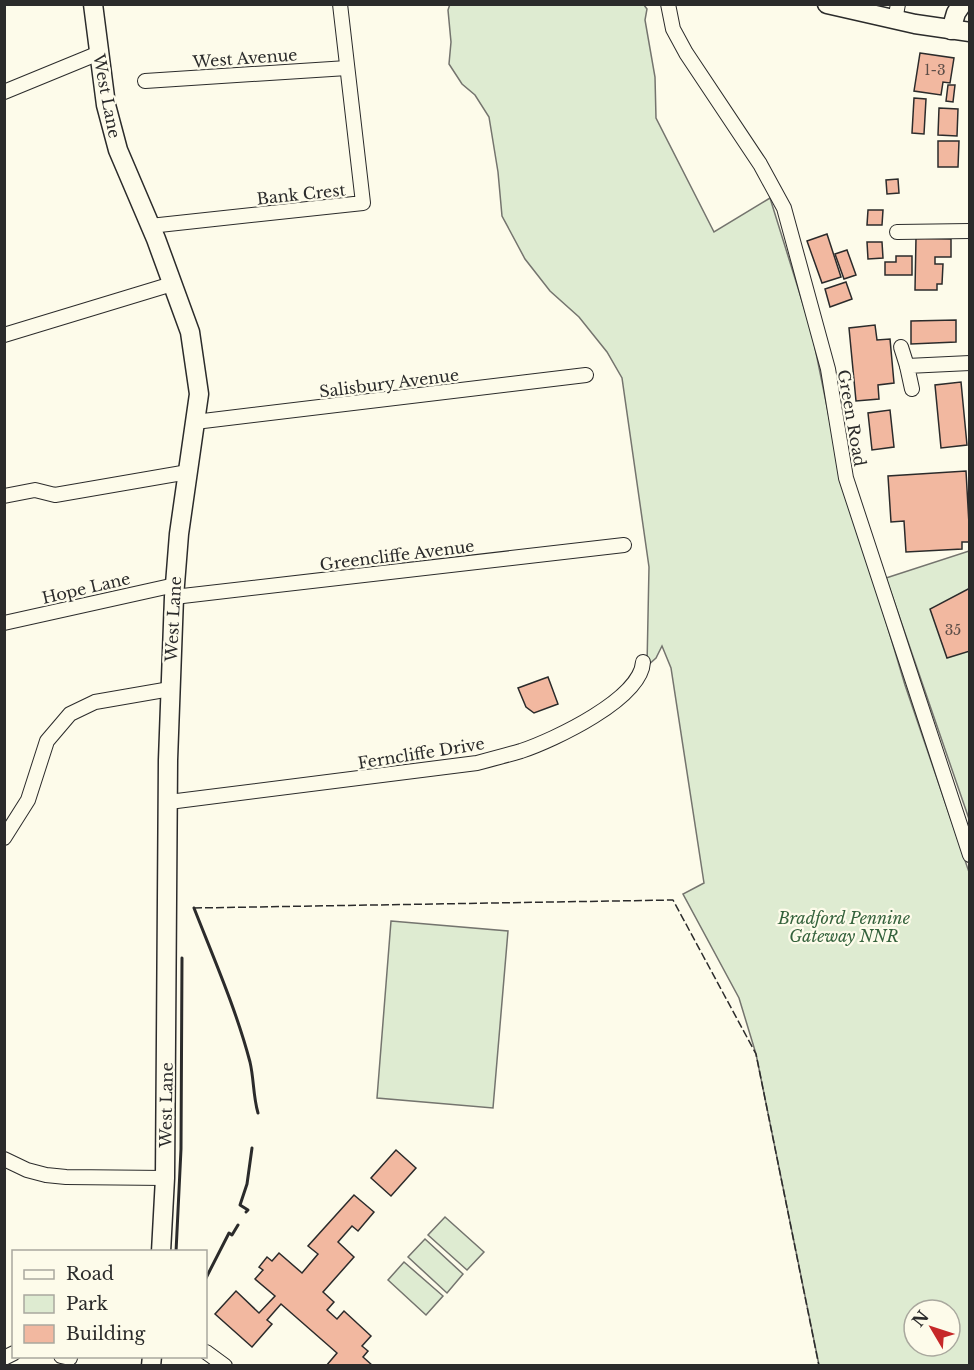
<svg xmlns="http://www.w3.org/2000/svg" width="974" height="1370" font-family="'Libre Baskerville',serif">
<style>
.green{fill:#deebd1;stroke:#74746e;stroke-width:1.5;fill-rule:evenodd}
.building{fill:#f2b8a0;stroke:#2b2b2b;stroke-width:1.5}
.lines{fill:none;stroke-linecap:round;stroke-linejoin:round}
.street-casing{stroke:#2b2b2b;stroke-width:16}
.secondary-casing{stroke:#2b2b2b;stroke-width:21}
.street{stroke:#fdfbea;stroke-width:14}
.secondary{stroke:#fdfbea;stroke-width:18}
.fence{stroke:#2b2b2b;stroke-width:1.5;stroke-dasharray:8 3;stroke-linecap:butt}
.wall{stroke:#2b2b2b;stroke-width:3}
.labels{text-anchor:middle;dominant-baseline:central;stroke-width:4.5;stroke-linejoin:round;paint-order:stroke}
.number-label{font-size:14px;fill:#5d4e48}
.street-label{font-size:16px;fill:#2b2b2b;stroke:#fdfbea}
.park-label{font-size:16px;font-style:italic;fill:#34623c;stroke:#fdfbea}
</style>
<rect width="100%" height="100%" fill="#fdfbea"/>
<!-- green -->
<g class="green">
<path d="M 450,4 L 644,5 L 647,9 L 645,20 L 655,77 L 656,118 L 714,232 L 770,198 L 812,333 L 838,461 L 905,685 L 969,872 L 969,1365 L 819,1365 L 756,1054 L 739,998 L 683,894 L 704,883 L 671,668 L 662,646 L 656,658 L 647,666 L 649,567 L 622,378 L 607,352 L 579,317 L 550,291 L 525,259 L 502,216 L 498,172 L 489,117 L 475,95 L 462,84 L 449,64 L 451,42 L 448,10 ZM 914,1310 L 950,1310 L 950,1346 L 914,1346 Z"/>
<polygon points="969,551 969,819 886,578"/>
<polygon points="391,921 508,931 493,1108 377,1098"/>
<polygon points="445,1217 484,1252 467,1270 428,1235"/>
<polygon points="425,1239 463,1274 447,1293 408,1257"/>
<polygon points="404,1262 443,1296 426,1315 388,1280"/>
</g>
<!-- building -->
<g class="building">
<polygon points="920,53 954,58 950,83 943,82 941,95 914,91"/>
<polygon points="948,85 955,85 953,102 946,101"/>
<polygon points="914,98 926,99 924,134 912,133"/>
<polygon points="939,108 958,109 957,136 938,135"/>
<polygon points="938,141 959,141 958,167 938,167"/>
<polygon points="898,179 899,193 887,194 886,180"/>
<polygon points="868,210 883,210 882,225 867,225"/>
<polygon points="827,234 841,277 822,283 807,241"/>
<polygon points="916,238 951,239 951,257 935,257 935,264 943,264 942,284 937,284 937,290 915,290"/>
<polygon points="867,242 882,242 883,258 868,259"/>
<polygon points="847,250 856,275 844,279 835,254"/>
<polygon points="896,256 912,256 912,275 885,275 885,262 896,262"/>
<polygon points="846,282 852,299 830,307 825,289"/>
<polygon points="956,320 956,342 911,344 911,321"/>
<polygon points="875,325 877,340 890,339 894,383 878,385 879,399 856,401 849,328"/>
<polygon points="961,382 967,445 941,448 935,385"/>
<polygon points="890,410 894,447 872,450 868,413"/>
<polygon points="966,471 970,542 962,542 962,549 906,552 904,521 891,522 888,476"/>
<polygon points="970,588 970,651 947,658 930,609"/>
<polygon points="548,677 558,704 534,713 526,707 518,688"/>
<polygon points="396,1150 416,1168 391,1196 371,1178"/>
<polygon points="354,1195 374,1212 358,1231 352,1226 338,1242 354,1257 323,1292 334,1302 327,1310 337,1319 344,1311 371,1336 362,1346 368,1351 363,1357 373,1366 326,1366 337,1353 281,1304 267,1320 272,1324 252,1347 215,1314 236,1291 259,1313 275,1296 255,1279 263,1270 259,1267 267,1257 272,1261 279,1253 302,1273 318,1254 308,1246"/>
</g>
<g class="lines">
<defs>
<g id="street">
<polyline points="668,4 673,29 686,53 760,164 784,208 828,369 846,478 970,855"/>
<polyline points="895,20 898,4"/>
<polyline points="145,81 347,68"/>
<polyline points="4,92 99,53"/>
<polyline points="150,226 363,203 340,4"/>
<polyline points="897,232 970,231"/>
<polyline points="4,335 172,284"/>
<polyline points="901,347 907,366"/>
<polyline points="912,389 907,366 970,363"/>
<polyline points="195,422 586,375"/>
<polyline points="4,496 35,490 55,495 188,472"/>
<polyline points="174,597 624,545"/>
<polyline points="4,623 175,585"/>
<path d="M 169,802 L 477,763 C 492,759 507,755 521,751 C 554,740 641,699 643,662"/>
<polyline points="4,838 28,800 47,741 70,714 95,702 170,689"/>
<polyline points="4,1159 27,1170 46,1175 66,1177 165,1178"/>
<polyline points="206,1352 225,1366"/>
<polyline points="61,1356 70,1358"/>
<polyline points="4,1358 14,1353"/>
</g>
<g id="secondary">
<polyline points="93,4 106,105 118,150 156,239 190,332 199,394 179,534 174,597 168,760 165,1178 161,1252"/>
<polyline points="827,4 915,24 970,32"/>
<polyline points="951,30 956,13 962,4"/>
<polyline points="151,1366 152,1356"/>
</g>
</defs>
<!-- street casing -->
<use href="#street" class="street-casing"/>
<!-- secondary casing -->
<use href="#secondary" class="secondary-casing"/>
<!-- street -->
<use href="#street" class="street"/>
<!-- secondary -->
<use href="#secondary" class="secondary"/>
<!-- fence -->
<polyline class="fence" points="194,908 673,900 756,1054 819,1366"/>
<!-- wall -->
<g class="wall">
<path d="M 194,908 C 214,959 236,1009 250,1062 C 254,1079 253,1096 258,1113"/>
<polyline points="246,1212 248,1210 240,1205 247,1184 252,1148"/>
<polyline points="176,1252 181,1149 182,958"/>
<polyline points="206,1278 229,1233 232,1235 238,1225"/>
</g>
</g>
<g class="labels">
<!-- number labels -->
<g class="number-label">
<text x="935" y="70">1-3</text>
<text x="953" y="630">35</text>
</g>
<!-- street labels -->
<g class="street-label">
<text transform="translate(245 58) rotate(-4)">West Avenue</text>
<text transform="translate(107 96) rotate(79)">West Lane</text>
<text transform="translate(301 194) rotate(-6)">Bank Crest</text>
<text transform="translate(389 383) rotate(-7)">Salisbury Avenue</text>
<text transform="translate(852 418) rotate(80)">Green Road</text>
<text transform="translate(397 555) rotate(-7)">Greencliffe Avenue</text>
<text transform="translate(86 588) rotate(-13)">Hope Lane</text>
<text transform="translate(173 619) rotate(-87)">West Lane</text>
<text transform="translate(421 753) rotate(-9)">Ferncliffe Drive</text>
<text transform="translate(166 1105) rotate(-89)">West Lane</text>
</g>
<!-- park labels -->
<g class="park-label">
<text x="844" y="918">Bradford Pennine<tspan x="844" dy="18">Gateway NNR</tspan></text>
</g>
</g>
<!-- border -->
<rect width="974" height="1370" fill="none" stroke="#2b2b2b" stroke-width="12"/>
<!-- legend -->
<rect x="12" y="1250" width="195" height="108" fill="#fdfbea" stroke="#a9a89e" stroke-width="1.5"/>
<rect x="24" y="1270" width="30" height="9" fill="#fdfbea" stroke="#a9a89e" stroke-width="1.5"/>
<text x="66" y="1280" font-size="18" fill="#2b2b2b">Road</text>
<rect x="24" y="1295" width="30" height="18" fill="#deebd1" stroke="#a9a89e" stroke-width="1.5"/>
<text x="66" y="1310" font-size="18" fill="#2b2b2b">Park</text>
<rect x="24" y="1325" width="30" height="18" fill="#f2b8a0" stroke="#a9a89e" stroke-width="1.5"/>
<text x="66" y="1340" font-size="18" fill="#2b2b2b">Building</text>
<!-- north arrow -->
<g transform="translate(932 1328) rotate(309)"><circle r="28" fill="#fdfbea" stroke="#a9a89e" stroke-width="1.5"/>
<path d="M0-4.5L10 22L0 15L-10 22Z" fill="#c62828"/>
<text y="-9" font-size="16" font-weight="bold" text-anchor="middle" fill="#2b2b2b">N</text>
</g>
</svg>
